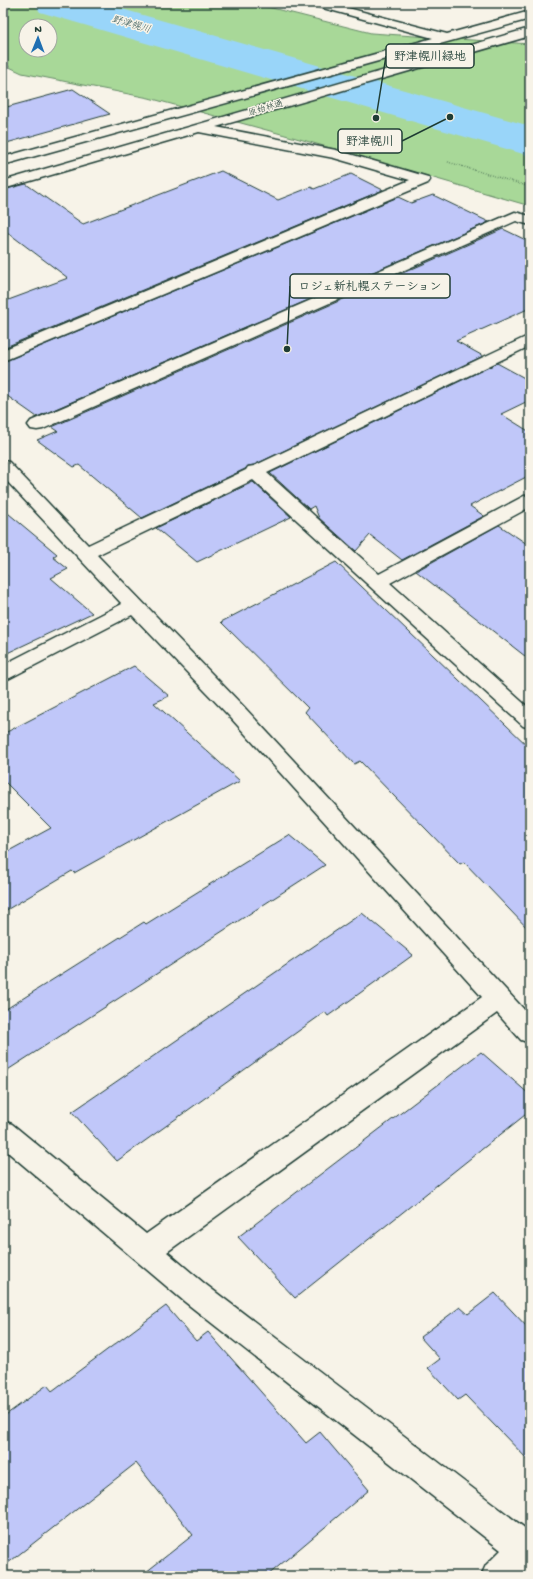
<svg xmlns="http://www.w3.org/2000/svg" width="533" height="1579" font-family="'Gochi Hand','Klee One',sans-serif">
<style>
.green{fill:#a8d898;stroke:#648a66;fill-rule:evenodd}
.lines{fill:none;stroke-linecap:round;stroke-linejoin:round}
.river{fill:#99d5f9;fill-rule:evenodd}
.building{fill:#c0c7f9;stroke:#1f3d34}
.minor-casing{stroke:#1f3d34;stroke-width:3}
.path{stroke:#1f3d34;stroke-width:1.5;stroke-dasharray:0.5 2;stroke-linecap:butt}
.minor{fill:#f7f3e8;fill-rule:evenodd}
.labels{text-anchor:middle;dominant-baseline:central;stroke-width:3;stroke-linejoin:round;paint-order:stroke}
.far-street-label{font-size:9px;fill:#1f3d34;stroke:#f7f3e8}
.far-water-label{font-size:10px;font-style:italic;fill:#375b5b;stroke:#f7f3e8}
.leader{fill:none;stroke:#1f3d34;stroke-width:1.5}
.callout-dot{fill:#1f3d34;stroke:#f7f3e8;stroke-width:1.5}
.callout{fill:#f7f3e8;stroke:#1f3d34;stroke-width:1.5}
.callout-label{font-size:12px;text-anchor:middle;font-weight:bold;fill:#1f3d34}
</style>
<rect width="100%" height="100%" fill="#f7f3e8"/>
<filter id="ink" filterUnits="userSpaceOnUse"><feTurbulence type="fractalNoise" baseFrequency=".025" numOctaves="2"/><feDisplacementMap in="SourceGraphic" scale="8" xChannelSelector="R" yChannelSelector="G"/><feConvolveMatrix kernelMatrix="1 2 1 2 8 2 1 2 1" color-interpolation-filters="sRGB"/></filter>
<g filter="url(#ink)">
<!-- green -->
<path class="green" d="M 3,3 L 252,3 L 371,33 L 530,44 L 530,206 L 296,138 L 149,98 L 22,73 L 3,64 ZM 26,26 L 50,26 L 50,50 L 26,50 Z"/>
<g class="lines">
<!-- river -->
<polygon class="river" points="34,3 101,3 530,126 530,156 40,12"/>
</g>
<!-- building -->
<g class="building">
<polygon points="73,89 110,114 3,144 3,108"/>
<polygon points="221,171 278,200 311,187 314,189 351,174 383,190 3,348 3,302 68,278 3,229 3,190 26,184 83,224"/>
<polygon points="433,195 489,222 37,417 3,393 3,362 398,197 411,203"/>
<polygon points="503,229 530,242 530,308 456,341 483,356 254,465 248,466 245,469 142,518 79,465 74,467 37,440 58,431 52,427"/>
<polygon points="497,363 530,381 530,400 501,414 530,432 530,475 470,506 484,516 402,560 370,535 356,551 319,518 314,506 309,509 270,473"/>
<polygon points="253,482 291,517 197,562 156,528"/>
<polygon points="3,509 57,554 53,557 68,569 51,578 92,613 3,655"/>
<polygon points="499,525 530,546 530,660 416,571"/>
<polygon points="336,562 530,748 530,931 464,862 460,864 360,761 354,764 305,712 308,708 221,622"/>
<polygon points="134,666 169,696 154,703 240,781 74,873 72,871 3,912 3,854 51,828 3,780 3,734"/>
<polygon points="289,835 325,865 3,1073 3,1011 144,922 146,924"/>
<polygon points="362,913 413,955 328,1016 325,1012 117,1161 72,1112"/>
<polygon points="481,1052 530,1095 530,1111 295,1298 238,1237"/>
<polygon points="495,1293 530,1330 530,1462 465,1395 458,1400 428,1368 440,1359 420,1337 460,1307 468,1314"/>
<polygon points="166,1306 196,1341 208,1332 306,1443 320,1432 369,1490 267,1576 141,1576 193,1535 136,1463 3,1567 3,1417 47,1385 52,1391"/>
</g>
<g class="lines">
<defs>
<g id="minor">
<polygon points="310,3 329,3 447,34 530,11 530,19 3,165 3,157 433,38 312,5"/>
<polygon points="530,28 530,36 216,127 336,150 428,177 430,180 428,183 3,361 3,350 410,180 334,158 199,132 3,189 3,181"/>
<polygon points="515,212 530,216 530,225 516,221 43,429 37,430 31,429 28,425 31,421"/>
<polygon points="530,335 530,346 267,473 379,574 524,496 530,495 530,507 390,583 530,709 530,728 523,726 253,480 97,555 244,707 530,1016 530,1043 521,1040 497,1013 167,1252 205,1284 530,1532 530,1568 521,1576 481,1576 486,1565 501,1550 185,1302 3,1148 3,1121 12,1124 146,1234 482,997 230,717 132,615 10,678 3,680 3,665 122,604 3,477 3,461 9,462 88,545 246,470 248,467 254,466"/>
</g>
</defs>
<!-- minor casing -->
<use href="#minor" class="minor-casing"/>
<!-- path -->
<polyline class="path" points="448,162 530,187"/>
<!-- minor -->
<use href="#minor" class="minor"/>
</g>
</g>
<g class="labels">
<!-- far-street labels -->
<g class="far-street-label">
<text transform="translate(266 109) rotate(-16)">原始林通</text>
</g>
<!-- far-water labels -->
<g class="far-water-label">
<text transform="translate(131 25) rotate(16)">野津幌川</text>
</g>
</g>
<!-- callouts -->
<path class="leader" d="M376 118L386 56M450 117L402 141M287 349L290 286"/>
<g class="callout-dot">
<circle cx="376" cy="118" r="4"/>
<circle cx="450" cy="117" r="4"/>
<circle cx="287" cy="349" r="4"/>
</g>
<g class="callout">
<rect x="386" y="44" width="88" height="24" rx="4"/>
<rect x="338" y="129" width="64" height="24" rx="4"/>
<rect x="290" y="274" width="160" height="24" rx="4"/>
</g>
<g class="callout-label">
<text x="430" y="60">野津幌川緑地</text>
<text x="370" y="145">野津幌川</text>
<text x="370" y="290">ロジェ新札幌ステーション</text>
</g>
<!-- margin -->
<rect width="533" height="1579" fill="none" stroke="#f7f3e8" stroke-width="16"/>
<rect x="8" y="8" width="517" height="1563" fill="none" stroke="#1f3d34" stroke-width="1.5" filter="url(#ink)"/>
<!-- north arrow -->
<g transform="translate(38 38) rotate(1)"><circle r="19" fill="#f7f3e8" stroke="#a1aaa0"/>
<path d="M0-3L7 15L0 10L-7 15Z" fill="#1f6fb2"/>
<text y="-6" font-size="11" font-weight="bold" text-anchor="middle" fill="#1f3d34">N</text>
</g>
</svg>
